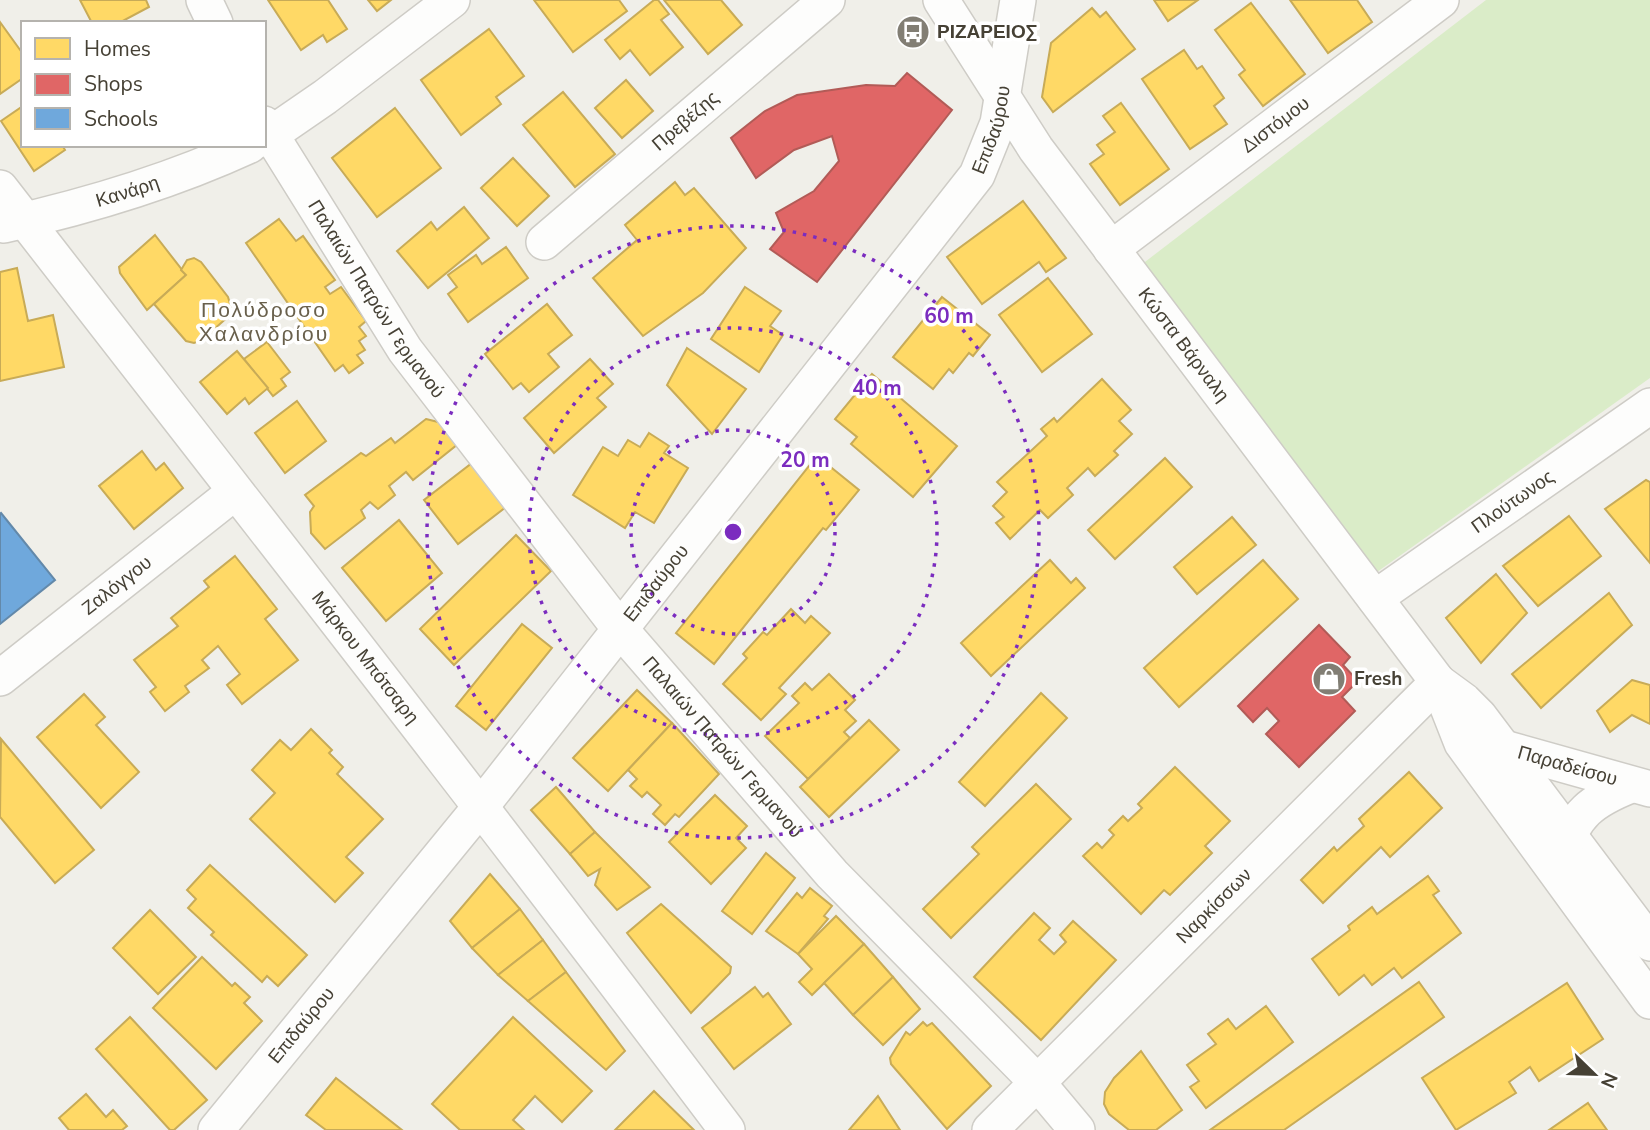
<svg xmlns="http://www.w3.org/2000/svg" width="1650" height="1130" font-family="'Nunito Sans',sans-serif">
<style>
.green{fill:#daecc8}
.homes{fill:#ffd966;stroke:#c8ab57;stroke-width:2}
.shops{fill:#e06666;stroke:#b25b57;stroke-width:2}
.schools{fill:#6fa8dc;stroke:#6389aa;stroke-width:2}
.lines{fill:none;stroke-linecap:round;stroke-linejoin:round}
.minor-casing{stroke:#ceccc6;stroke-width:38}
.minor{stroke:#fdfdfc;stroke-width:35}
.ring{fill:none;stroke:#7b2cbf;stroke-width:3.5;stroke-dasharray:3.5 7}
.labels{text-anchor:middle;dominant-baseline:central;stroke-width:7;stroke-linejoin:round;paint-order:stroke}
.poi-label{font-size:19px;font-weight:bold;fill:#464135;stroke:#fff;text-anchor:start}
.street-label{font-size:19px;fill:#464135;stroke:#fff}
.neighbourhood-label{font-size:21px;letter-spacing:2px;fill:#69604c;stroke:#fff}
.centre{fill:#7b2cbf;stroke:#fff;stroke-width:3.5}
.ring-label{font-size:21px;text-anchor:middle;font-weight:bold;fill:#7b2cbf;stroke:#fff;stroke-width:7;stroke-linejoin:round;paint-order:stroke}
</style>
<rect width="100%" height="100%" fill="#f0efe9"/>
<!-- green -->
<polygon class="green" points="1486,0 1650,0 1650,378 1377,572 1141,265"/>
<!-- homes -->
<g class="homes">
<polygon points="80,0 146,0 149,7 119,23 92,23"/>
<polygon points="268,0 328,0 347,29 327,42 323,35 301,50"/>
<polygon points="368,0 391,0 377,11"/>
<polygon points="534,0 619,0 627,11 573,52"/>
<polygon points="654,0 658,0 669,14 661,20 683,47 650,75 630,50 620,59 605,40"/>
<polygon points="664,0 721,0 742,25 708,54"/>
<polygon points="1154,0 1198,0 1168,21"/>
<polygon points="1290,0 1357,0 1372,22 1328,53"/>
<polygon points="1251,3 1305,74 1263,106 1239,75 1245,70 1215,30"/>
<polygon points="1092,8 1100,17 1106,12 1135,49 1053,112 1042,97 1051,43"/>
<polygon points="0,22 23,54 23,78 0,94"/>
<polygon points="489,29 524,76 496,97 501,104 461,135 421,80"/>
<polygon points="1184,50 1197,69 1202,66 1224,98 1214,106 1227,124 1190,149 1142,79"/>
<polygon points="626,80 653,111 622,138 595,108"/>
<polygon points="563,92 615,154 575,187 523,125"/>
<polygon points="1121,103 1169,169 1120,205 1090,164 1104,154 1097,145 1115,132 1103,116"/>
<polygon points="23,106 23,145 62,145 65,150 34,171 1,121"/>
<polygon points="395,108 441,168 377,217 332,158"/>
<polygon points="513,158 549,196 517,226 481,188"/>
<polygon points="675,182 685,195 694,188 746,248 703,293 643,336 593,278 637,240 625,225"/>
<polygon points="1023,201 1066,258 1046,272 1039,262 982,304 947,257"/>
<polygon points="464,207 489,238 428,288 397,251 431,222 437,230"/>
<polygon points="279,219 296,241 303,236 335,280 325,287 330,294 341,287 366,321 359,327 366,336 359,341 365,350 357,355 363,363 349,373 343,365 335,371 246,243"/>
<polygon points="155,235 186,275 147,310 120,273 119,267"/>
<polygon points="506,247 528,278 468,322 448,294 457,287 448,275 476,255 482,264"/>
<polygon points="194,258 201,262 228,297 231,307 230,315 202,340 194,343 186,341 154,304 186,275 181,270 187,260"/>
<polygon points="17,268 28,321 53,315 64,367 0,381 0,272"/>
<polygon points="1048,278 1092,334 1042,372 999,315"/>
<polygon points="745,287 781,311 770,326 783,335 759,372 711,339"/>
<polygon points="942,297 990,335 973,356 969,353 953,373 949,369 933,389 893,357"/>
<polygon points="547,304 572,335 548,354 559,367 529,392 521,383 513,389 485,354"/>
<polygon points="267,342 290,372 281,379 286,386 273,396 244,359"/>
<polygon points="687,348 746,389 712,434 667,385"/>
<polygon points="237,351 268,388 249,404 245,398 227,414 200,382"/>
<polygon points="590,359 613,384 597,398 606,407 554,453 524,418"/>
<polygon points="872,374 957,446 913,497 851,444 857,437 835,419"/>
<polygon points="1102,379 1131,410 1119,421 1132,434 1114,451 1118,455 1095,476 1088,468 1067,488 1073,495 1048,518 1040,510 1010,539 996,523 1004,517 993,506 1007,492 997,482 1047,436 1041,429 1054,418 1057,422"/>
<polygon points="297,401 326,441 285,473 255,433"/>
<polygon points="426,419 442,423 458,444 413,480 406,472 389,486 395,495 378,509 370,502 361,510 365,518 325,549 311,533 310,512 314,506 305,495 361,453 366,456 391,438 395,443"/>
<polygon points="649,433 669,446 664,453 688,468 654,523 635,512 625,528 573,495 603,447 618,456 628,440 640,447"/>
<polygon points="142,451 156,470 164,463 183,488 134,529 99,486"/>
<polygon points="817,456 859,490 826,530 823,528 714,664 676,633"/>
<polygon points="1165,458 1192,487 1115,559 1088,530"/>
<polygon points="472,463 506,507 458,544 424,500"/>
<polygon points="1646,480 1650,482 1650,563 1605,509"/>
<polygon points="1569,516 1601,556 1538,606 1503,566"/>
<polygon points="1232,517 1256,545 1197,594 1174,567"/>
<polygon points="399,520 442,573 386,621 342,568"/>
<polygon points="516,535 551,571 454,665 420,629"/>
<polygon points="235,556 277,609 265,619 298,660 242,704 227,685 240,674 218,646 202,660 209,668 185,686 189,692 165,711 150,692 156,687 134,660 178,626 171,618 209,587 204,581"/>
<polygon points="1050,560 1071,583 1076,578 1085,588 991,676 961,643"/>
<polygon points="1263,560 1298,599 1179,707 1144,668"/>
<polygon points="1496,574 1527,613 1481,663 1446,618"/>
<polygon points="1609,593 1632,625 1541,708 1512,674"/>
<polygon points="791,609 805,623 811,616 830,633 779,688 786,694 761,720 723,684 747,658 743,654 763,632 767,635"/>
<polygon points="522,624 552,648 486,730 456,706"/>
<polygon points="829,674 855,700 845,710 856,721 844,732 850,738 808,779 765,736 799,703 792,696 805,683 812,690"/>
<polygon points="1632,680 1650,685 1650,724 1632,715 1610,732 1597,711"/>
<polygon points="637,690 672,723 608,791 573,758"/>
<polygon points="1041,693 1067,718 985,806 959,782"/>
<polygon points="84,694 105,717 96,725 139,772 101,808 37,737"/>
<polygon points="869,720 899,750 829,817 800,787"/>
<polygon points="672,723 719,774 679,817 675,814 665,825 653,814 661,805 647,792 642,797 630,786 637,779 628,770"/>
<polygon points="311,729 332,750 329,753 343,767 337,774 383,819 346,857 363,873 335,902 250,819 275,793 252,770 280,740 291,750"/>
<polygon points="1,739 94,850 55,883 0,817"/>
<polygon points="1175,767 1230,821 1205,846 1212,853 1170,895 1164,890 1141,914 1083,856 1097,843 1102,848 1114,835 1109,830 1123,816 1128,821 1142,808 1138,804"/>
<polygon points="1409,772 1442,808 1390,857 1381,847 1323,903 1301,880 1334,847 1337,851 1364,826 1359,819"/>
<polygon points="1036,784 1071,819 951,938 923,909 979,854 972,847"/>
<polygon points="556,787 595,832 570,854 531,810"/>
<polygon points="715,795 747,826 736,838 746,848 711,884 669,842"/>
<polygon points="595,832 650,887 617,910 595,885 600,869 588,876 570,854"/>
<polygon points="766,853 795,878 752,934 722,911"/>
<polygon points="210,865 307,955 278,986 267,976 262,982 211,935 214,932 188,908 196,899 187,890"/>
<polygon points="490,874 520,909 472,948 450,921"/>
<polygon points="1428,876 1439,891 1433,895 1461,933 1402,978 1394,968 1372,985 1364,975 1339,995 1312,959 1350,930 1348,926 1372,907 1377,914"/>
<polygon points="810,888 832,906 824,916 828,919 798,954 766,931 797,893 802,898"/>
<polygon points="661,904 731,967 730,973 691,1013 627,933"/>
<polygon points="520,909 543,940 498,975 472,948"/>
<polygon points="150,910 196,957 158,994 113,948"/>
<polygon points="1034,913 1050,928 1039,940 1054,954 1066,942 1060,935 1073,921 1116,960 1041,1040 974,977"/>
<polygon points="836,916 864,944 812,995 799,982 812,969 798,954"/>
<polygon points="543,940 566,972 528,1001 498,975"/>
<polygon points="864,944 893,977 853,1015 824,983"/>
<polygon points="202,957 232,986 235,983 250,997 244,1003 262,1021 216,1069 153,1008"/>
<polygon points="566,972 625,1051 606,1070 528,1001"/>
<polygon points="893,977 920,1009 883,1045 853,1015"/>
<polygon points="1419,982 1444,1017 1284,1130 1210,1130"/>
<polygon points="1567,983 1603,1039 1539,1081 1530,1067 1509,1082 1516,1093 1456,1130 1422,1078"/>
<polygon points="755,987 763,997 768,993 791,1024 734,1069 702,1028"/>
<polygon points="1266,1006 1293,1042 1206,1108 1190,1087 1199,1081 1187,1065 1216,1044 1208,1034 1228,1019 1236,1029"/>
<polygon points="130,1017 207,1100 174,1130 170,1130 96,1049"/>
<polygon points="513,1017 592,1091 562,1122 535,1096 513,1120 524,1130 460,1130 432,1104"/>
<polygon points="923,1022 927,1026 932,1023 991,1086 947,1129 891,1064 890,1058 906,1032 910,1035"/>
<polygon points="1141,1051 1182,1110 1156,1130 1129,1130 1109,1114 1104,1104 1105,1092 1114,1078"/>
<polygon points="336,1078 402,1130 326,1130 306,1115"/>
<polygon points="654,1091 694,1130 615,1130"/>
<polygon points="86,1094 106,1117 113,1110 127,1126 122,1130 69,1130 59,1118"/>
<polygon points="878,1096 900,1130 849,1130"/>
<polygon points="1588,1103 1607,1130 1549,1130"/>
</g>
<!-- shops -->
<g class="shops">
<polygon points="907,73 952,110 817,282 770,249 784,232 776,213 814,191 839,161 832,136 794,150 756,178 731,138 765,111 797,95 866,85 895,86"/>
<polygon points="1319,625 1350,657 1343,665 1358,681 1342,697 1355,711 1299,767 1266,734 1279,721 1267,708 1253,722 1238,706"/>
</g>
<!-- schools -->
<polygon class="schools" points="1,513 55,580 0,624 0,514"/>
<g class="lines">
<defs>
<g id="minor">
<polyline points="204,0 215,23"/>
<path id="s1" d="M 941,0 L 1036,149 L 1438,682 L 1462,743 L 1650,1001"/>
<path id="s2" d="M 264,124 L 405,350 L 620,629 L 832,874 L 1036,1081 L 1077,1130"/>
<polyline points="264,139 325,97 452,0"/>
<path id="s3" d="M 0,188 C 243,501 488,813 727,1130"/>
<path id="s4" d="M 4,225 C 89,206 170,182 250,145"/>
<path id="s5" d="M 544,242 L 827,0"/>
<path id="s6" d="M 1111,249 L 1441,0"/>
<path id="s7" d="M 1375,598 L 1650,406"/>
<path id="s8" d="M 0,678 L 235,492"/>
<polyline points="1438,682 1464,701 1479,716 1650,943"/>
<path id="s9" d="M 1504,748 L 1650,789"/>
<path d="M 1562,856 C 1573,814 1593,800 1631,785"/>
<path id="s10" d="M 216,1130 L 482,805 L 977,175 L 998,123 L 1018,0"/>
<path id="s11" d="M 990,1130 L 1438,682"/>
</g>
</defs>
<!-- minor casing -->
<use href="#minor" class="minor-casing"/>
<!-- minor -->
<use href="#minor" class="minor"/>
</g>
<!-- distance rings -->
<g class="ring">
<circle cx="733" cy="532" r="102"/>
<circle cx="733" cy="532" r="204"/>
<circle cx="733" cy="532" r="306"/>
</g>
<!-- icons -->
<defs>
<symbol id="bus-disc" viewBox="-11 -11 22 22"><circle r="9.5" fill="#827e74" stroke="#fff"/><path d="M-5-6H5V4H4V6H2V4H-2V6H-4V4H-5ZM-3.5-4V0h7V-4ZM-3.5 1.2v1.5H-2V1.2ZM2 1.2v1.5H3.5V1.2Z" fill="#fff"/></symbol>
<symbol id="shop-disc" viewBox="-11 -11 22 22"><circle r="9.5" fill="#827e74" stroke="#fff"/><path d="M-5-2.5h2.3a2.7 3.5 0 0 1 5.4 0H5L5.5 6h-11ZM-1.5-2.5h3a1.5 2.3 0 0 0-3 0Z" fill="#fff"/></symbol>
</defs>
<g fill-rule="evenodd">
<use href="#bus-disc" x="894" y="13" width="38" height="38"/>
<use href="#shop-disc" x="1310" y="660" width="38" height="38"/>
</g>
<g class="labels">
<!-- poi labels -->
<g class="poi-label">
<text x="937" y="32">ΡΙΖΑΡΕΙΟΣ</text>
<text x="1354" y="679">Fresh</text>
</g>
<!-- street labels -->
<g class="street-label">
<text stroke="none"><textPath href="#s5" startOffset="186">Πρεβέζης</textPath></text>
<text stroke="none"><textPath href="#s6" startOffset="206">Διστόμου</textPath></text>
<text stroke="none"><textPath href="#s10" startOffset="1269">Επιδαύρου</textPath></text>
<text stroke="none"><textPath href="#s4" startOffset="128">Κανάρη</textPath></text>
<text stroke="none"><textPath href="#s2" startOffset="208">Παλαιών Πατρών Γερμανού</textPath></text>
<text stroke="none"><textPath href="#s1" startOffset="422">Κώστα Βάρναλη</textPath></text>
<text stroke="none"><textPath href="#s7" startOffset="168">Πλούτωνος</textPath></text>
<text stroke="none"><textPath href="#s10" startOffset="702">Επιδαύρου</textPath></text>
<text stroke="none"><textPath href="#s8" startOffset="149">Ζαλόγγου</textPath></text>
<text stroke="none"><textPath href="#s3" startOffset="595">Μάρκου Μπότσαρη</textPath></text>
<text stroke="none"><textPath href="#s2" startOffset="775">Παλαιών Πατρών Γερμανού</textPath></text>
<text stroke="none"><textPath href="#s9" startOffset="66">Παραδείσου</textPath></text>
<text stroke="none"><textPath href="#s11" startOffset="317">Ναρκίσσων</textPath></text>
<text stroke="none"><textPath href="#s10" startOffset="135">Επιδαύρου</textPath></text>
</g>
<!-- neighbourhood labels -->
<g class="neighbourhood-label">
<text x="264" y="310">Πολύδροσο<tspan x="264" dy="24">Χαλανδρίου</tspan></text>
</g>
</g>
<circle cx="733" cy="532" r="10" class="centre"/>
<g class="ring-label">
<text x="949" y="323">60 m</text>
<text x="877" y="395">40 m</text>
<text x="805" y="467">20 m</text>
</g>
<!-- legend -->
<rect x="21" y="21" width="245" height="126" fill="#ffffff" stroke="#b5b3ae" stroke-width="2"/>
<rect x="35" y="38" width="35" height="21" fill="#ffd966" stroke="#b5b3ae" stroke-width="2"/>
<text x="84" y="56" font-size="21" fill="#464135">Homes</text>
<rect x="35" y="74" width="35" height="21" fill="#e06666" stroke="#b5b3ae" stroke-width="2"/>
<text x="84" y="91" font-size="21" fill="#464135">Shops</text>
<rect x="35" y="108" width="35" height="21" fill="#6fa8dc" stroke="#b5b3ae" stroke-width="2"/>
<text x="84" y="126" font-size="21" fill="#464135">Schools</text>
<!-- north arrow -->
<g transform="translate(1594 1074) rotate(113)" stroke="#ffffff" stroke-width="5" paint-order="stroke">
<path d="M0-5L12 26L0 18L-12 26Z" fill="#464135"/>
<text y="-10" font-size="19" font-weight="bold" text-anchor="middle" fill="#464135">N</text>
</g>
</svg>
